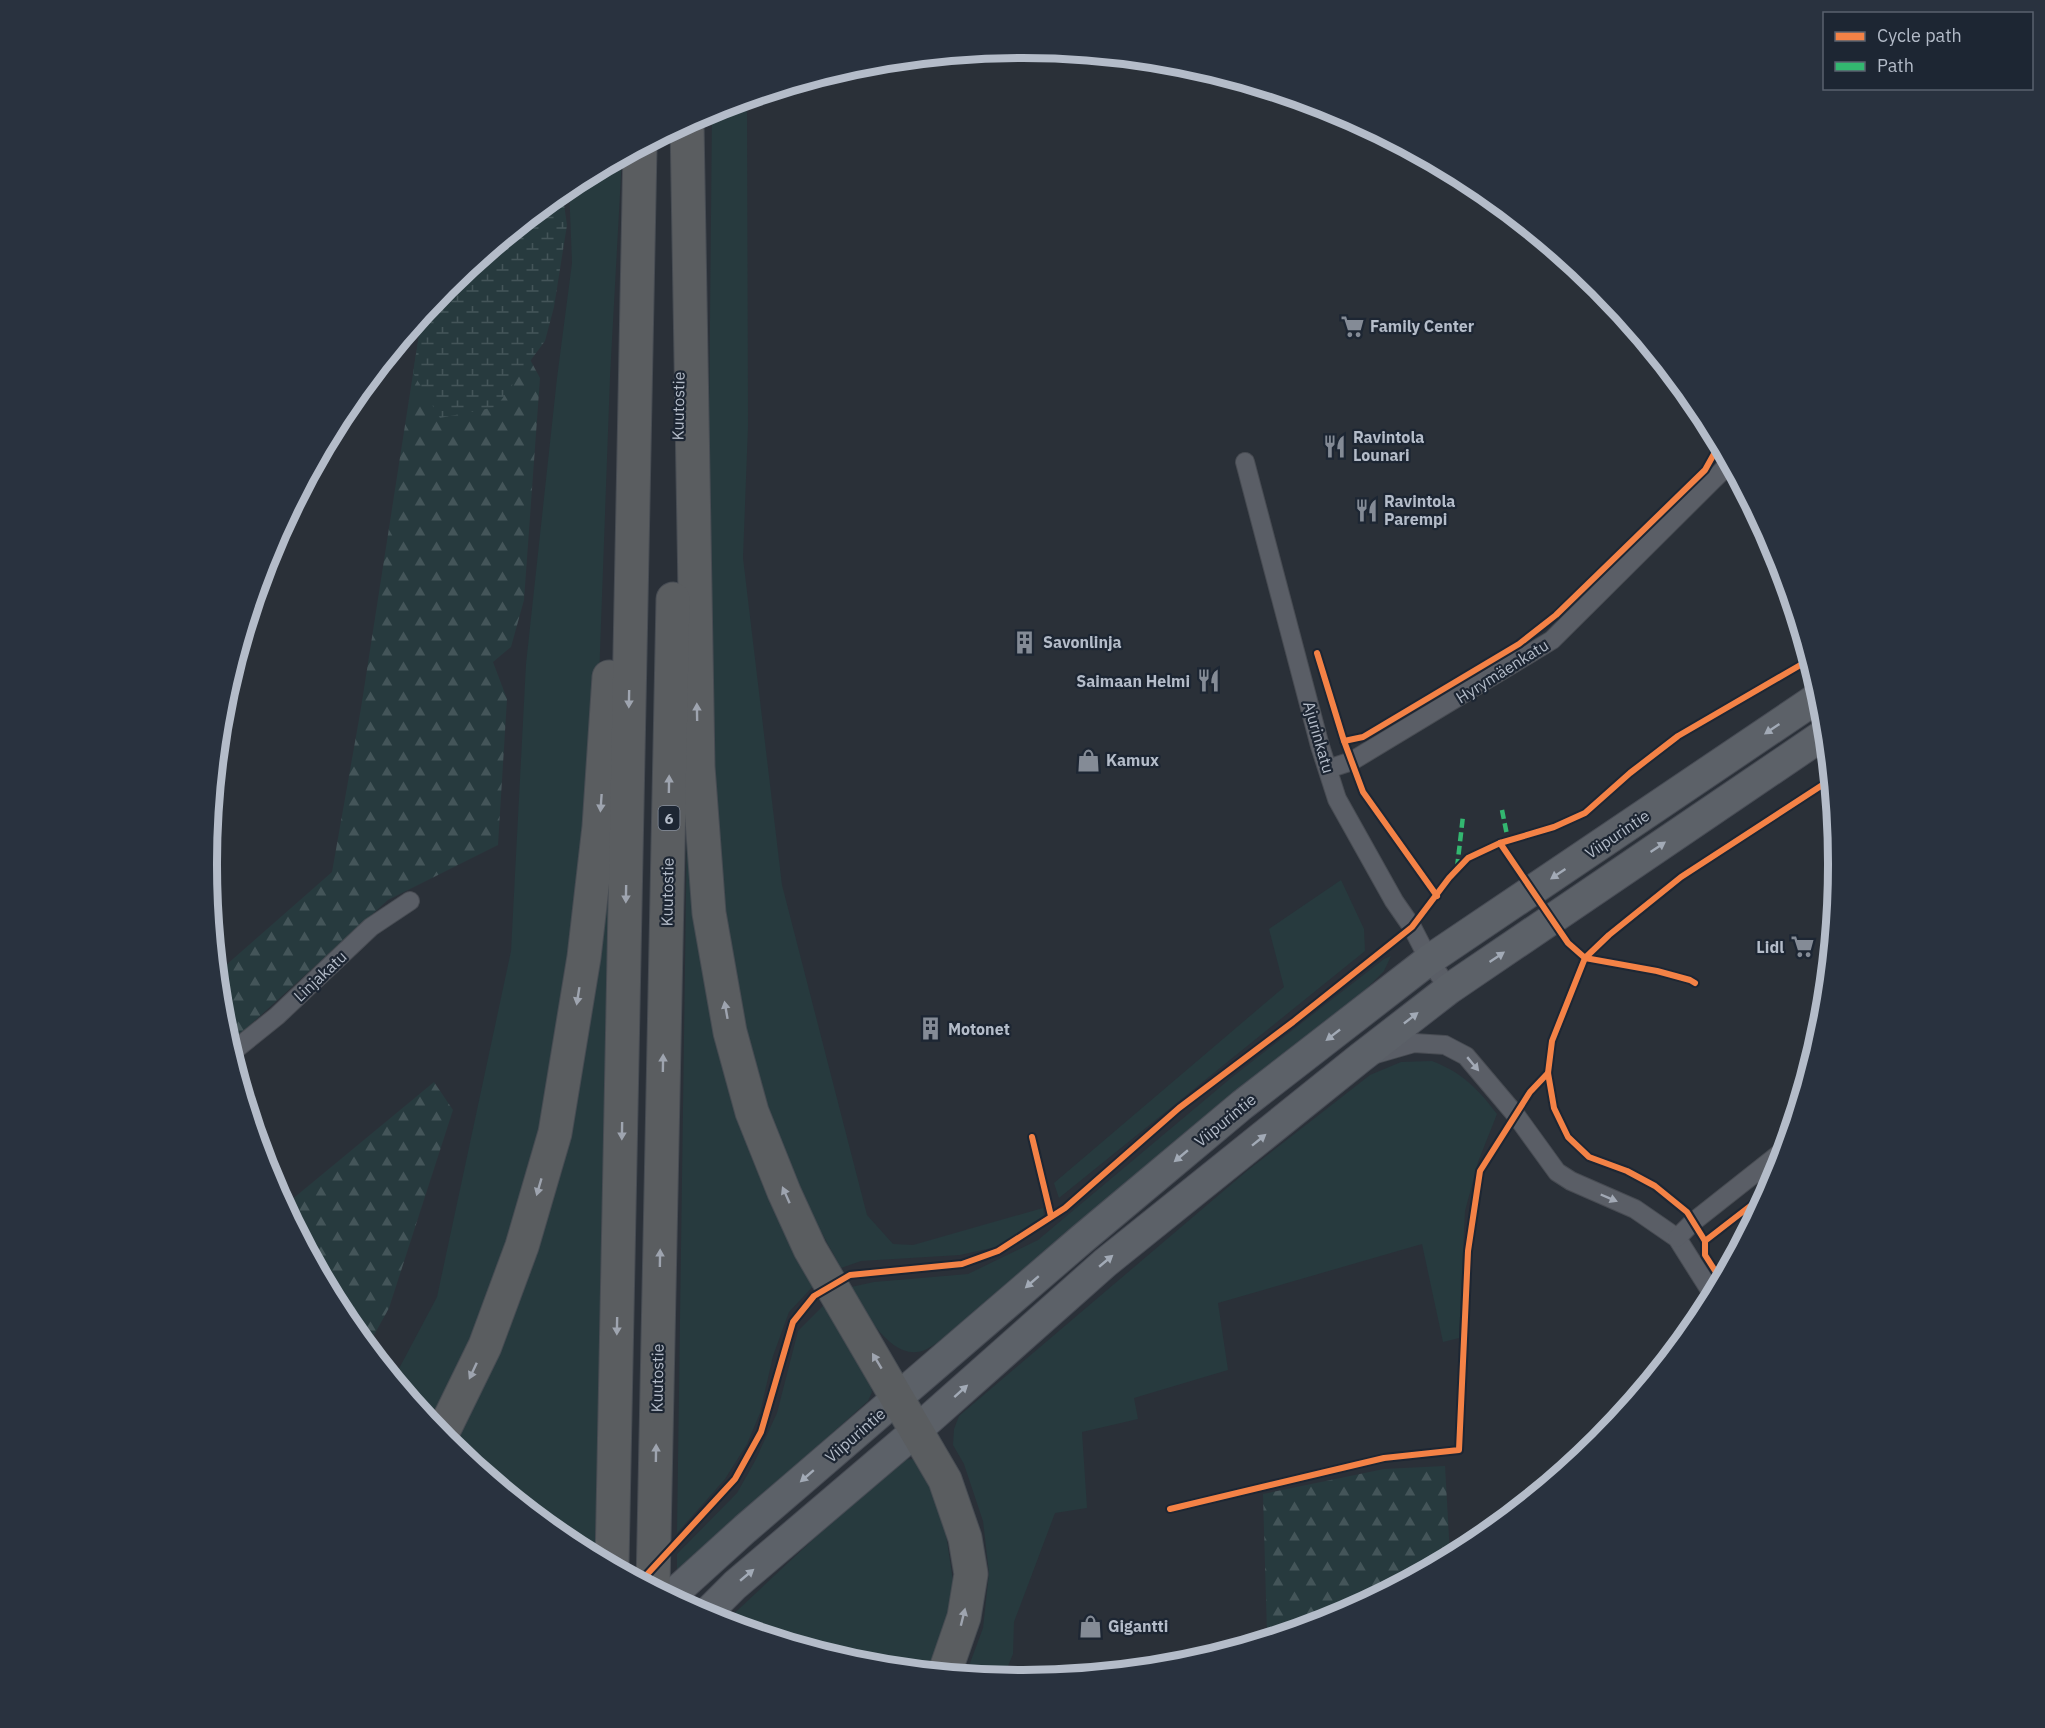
<svg xmlns="http://www.w3.org/2000/svg" width="2045" height="1728" font-family="'IBM Plex Sans',sans-serif">
<style>
.grass{fill:#273a3e}
.forest{fill:url(#forest-firs)}
.wetland{fill:url(#wetland-marsh)}
.lines{fill:none;stroke-linecap:round;stroke-linejoin:round}
.street-casing{stroke:#484c53;stroke-width:20}
.primary-casing{stroke:#484c55;stroke-width:32}
.highway-casing{stroke:#474c53;stroke-width:35}
.street{stroke:#5a5e66;stroke-width:18}
.primary{stroke:#5c6168;stroke-width:30}
.highway{stroke:#5a5d60;stroke-width:33}
.quiet{stroke:#33b770;stroke-width:4.5;stroke-dasharray:9 4.5;stroke-linecap:butt}
.cycleway-casing{stroke:#1d2633;stroke-width:10}
.cycleway{stroke:#f48246;stroke-width:6}
.oneway{fill:#9ea4af}
.oneway2{fill:#a2aab6}
.oneway3{fill:#a2a9b5}
.labels{text-anchor:middle;dominant-baseline:central;stroke-width:4.5;stroke-linejoin:round;paint-order:stroke}
.shield{fill:#1d2633;stroke:#878f9c;stroke-width:1.5}
.shield-label{font-size:15px;font-weight:bold;fill:#b4bcc9}
.poi-label{font-size:16px;font-weight:bold;fill:#b4bcc9;stroke:#1d2633;text-anchor:start}
.street-label{font-size:16px;fill:#b4bcc9;stroke:#1d2633}
.rim{fill:none;stroke:#b4bcc9;stroke-width:8}
</style>
<defs>
<pattern id="forest-firs" width="22" height="20" patternUnits="userSpaceOnUse" patternTransform="scale(1.5)"><rect width="22" height="20" fill="#273a3e"/><path d="M5 1l3.5 6h-7zM16 11l3.5 6h-7z" fill="#445559"/></pattern>
<pattern id="wetland-marsh" width="20" height="14" patternUnits="userSpaceOnUse" patternTransform="scale(1.5)"><rect width="20" height="14" fill="#273a3e"/><path d="M1 5h8M5 5V1M11 12h8M15 12V8" fill="none" stroke="#445559"/></pattern>
</defs>
<rect width="100%" height="100%" fill="#2a3038"/>
<!-- grass -->
<g class="grass">
<polygon points="747,99 748,426 743,558 782,885 867,1215 893,1244 913,1245 1043,1208 1044,1216 996,1247 960,1255 861,1261 841,1268 814,1219 783,1153 751,1060 736,983 718,852 707,639 712,110"/>
<polygon points="622,157 610,377 599,679 578,895 536,1153 507,1255 470,1342 431,1424 394,1378 437,1297 511,951 526,664 557,378 572,263 569,186"/>
<polygon points="687,823 697,901 817,1282 789,1312 773,1356 760,1413 747,1444 725,1479 677,1533"/>
<polygon points="609,864 595,1556 569,1542 452,1447 464,1426 521,1292 562,1171 584,1056"/>
<polygon points="1341,880 1364,929 1365,951 1059,1198 1054,1183 1284,987 1269,929"/>
<path d="M 1391,956 L 1384,971 L 1362,993 L 965,1320 C 953,1329 941,1342 927,1349 C 893,1366 864,1311 851,1287 L 874,1282 L 968,1274 L 1038,1240 L 1231,1078 L 1384,959 Z"/>
<path d="M 1432,1061 C 1463,1073 1478,1089 1497,1114 L 1478,1162 L 1465,1211 L 1459,1338 L 1443,1342 L 1422,1244 L 1218,1303 L 1228,1370 L 1134,1398 L 1138,1419 L 1082,1432 L 1087,1508 L 1055,1513 L 1014,1622 L 1013,1654 L 1003,1678 L 966,1674 L 983,1628 L 989,1573 L 983,1521 L 964,1464 L 953,1445 L 954,1429 L 959,1416 L 1247,1171 L 1370,1075 L 1401,1062 Z"/>
<polygon points="825,1304 868,1373 872,1392 868,1401 677,1572 677,1554 737,1493 755,1461 777,1413 798,1331"/>
<polygon points="917,1459 942,1508 953,1581 948,1623 932,1671 863,1664 725,1622 898,1460"/>
</g>
<!-- forest -->
<g class="forest">
<polygon points="446,287 513,328 540,378 524,600 511,647 493,662 507,699 498,845 388,900 229,1044 222,1023 217,973 332,872 361,708 422,316"/>
<polygon points="434,1082 453,1110 389,1308 368,1346 344,1317 284,1206"/>
<polygon points="1445,1466 1450,1556 1334,1618 1273,1637 1267,1633 1263,1494 1384,1469"/>
</g>
<!-- wetland -->
<polygon class="wetland" points="562,191 567,225 554,307 545,341 496,407 440,418 413,373 422,316 446,287"/>
<g class="lines">
<defs>
<g id="street">
<polyline points="1245,462 1320,746 1337,799 1394,901 1412,927 1429,960 1449,989"/>
<polyline points="1328,769 1352,761 1552,640 1729,464"/>
<polyline points="231,1053 277,1016 371,927 410,901"/>
<polyline points="1376,1054 1414,1043 1445,1045 1466,1056 1515,1114 1557,1172 1571,1181 1635,1209 1677,1238 1713,1295"/>
<polyline points="1677,1238 1693,1222 1784,1150"/>
</g>
<g id="primary">
<polyline points="670,1597 745,1529 1082,1239 1242,1105 1429,960 1820,696"/>
<polyline points="705,1615 735,1585 917,1430 1105,1263 1360,1058 1449,989 1826,733"/>
</g>
<g id="highway">
<polyline points="687,123 698,767 709,913 730,1032 752,1112 784,1192 810,1249 945,1480 965,1538 971,1574 964,1617 945,1672"/>
<polyline points="441,1436 485,1346 522,1246 555,1133 584,957 599,827 609,677"/>
<polyline points="612,1565 640,147"/>
<polyline points="653,1587 673,599"/>
</g>
</defs>
<!-- street casing -->
<use href="#street" class="street-casing"/>
<!-- primary casing -->
<use href="#primary" class="primary-casing"/>
<!-- highway casing -->
<use href="#highway" class="highway-casing"/>
<!-- street -->
<use href="#street" class="street"/>
<!-- primary -->
<use href="#primary" class="primary"/>
<!-- highway -->
<use href="#highway" class="highway"/>
<!-- quiet -->
<g class="quiet">
<polyline points="1502,810 1508,840"/>
<polyline points="1457,868 1463,816"/>
</g>
<defs>
<g id="cycleway">
<polyline points="1317,653 1344,741 1363,792 1437,896"/>
<polyline points="1344,741 1363,737 1519,644 1556,615 1705,470 1719,445"/>
<polyline points="1500,843 1568,943 1585,958 1657,971 1690,980 1695,983"/>
<polyline points="1032,1137 1051,1216"/>
<polyline points="1705,1241 1767,1193"/>
<polyline points="1721,1280 1705,1255 1705,1241 1687,1212 1655,1186 1627,1171 1589,1157 1568,1137 1554,1108 1548,1073 1552,1041 1585,958 1609,935 1681,877 1830,780"/>
<polyline points="1170,1509 1384,1458 1459,1450 1468,1251 1480,1171 1530,1092 1548,1073"/>
<polyline points="641,1581 735,1479 761,1432 793,1322 814,1296 850,1275 962,1264 998,1251 1065,1208 1179,1108 1293,1022 1412,927 1449,878 1468,858 1500,843 1554,827 1585,813 1630,773 1678,736 1809,660"/>
</g>
</defs>
<!-- cycleway casing -->
<use href="#cycleway" class="cycleway-casing"/>
<!-- cycleway -->
<use href="#cycleway" class="cycleway"/>
</g>
<!-- one-way arrows -->
<defs><path id="oneway-solid" d="M-6-.8H1V-3.2L6.5 0L1 3.2V.8H-6Z" transform="scale(1.5)"/></defs>
<g class="oneway">
<use href="#oneway-solid" transform="translate(629 699) rotate(91)"/>
<use href="#oneway-solid" transform="translate(697 712) rotate(-91)"/>
<use href="#oneway-solid" transform="translate(669 784) rotate(-89)"/>
<use href="#oneway-solid" transform="translate(601 803) rotate(94)"/>
<use href="#oneway-solid" transform="translate(626 894) rotate(91)"/>
<use href="#oneway-solid" transform="translate(578 996) rotate(99)"/>
<use href="#oneway-solid" transform="translate(726 1010) rotate(-100)"/>
<use href="#oneway-solid" transform="translate(663 1063) rotate(-89)"/>
<use href="#oneway-solid" transform="translate(622 1131) rotate(91)"/>
<use href="#oneway-solid" transform="translate(539 1187) rotate(106)"/>
<use href="#oneway-solid" transform="translate(786 1195) rotate(-114)"/>
<use href="#oneway-solid" transform="translate(660 1258) rotate(-89)"/>
<use href="#oneway-solid" transform="translate(617 1326) rotate(91)"/>
<use href="#oneway-solid" transform="translate(877 1361) rotate(-121)"/>
<use href="#oneway-solid" transform="translate(473 1371) rotate(115)"/>
<use href="#oneway-solid" transform="translate(656 1453) rotate(-89)"/>
<use href="#oneway-solid" transform="translate(963 1617) rotate(-76)"/>
</g>
<g class="oneway2">
<use href="#oneway-solid" transform="translate(1772 729) rotate(146)"/>
<use href="#oneway-solid" transform="translate(1658 847) rotate(-34)"/>
<use href="#oneway-solid" transform="translate(1558 874) rotate(146)"/>
<use href="#oneway-solid" transform="translate(1497 957) rotate(-34)"/>
<use href="#oneway-solid" transform="translate(1411 1018) rotate(-38)"/>
<use href="#oneway-solid" transform="translate(1333 1035) rotate(142)"/>
<use href="#oneway-solid" transform="translate(1259 1140) rotate(-39)"/>
<use href="#oneway-solid" transform="translate(1181 1156) rotate(140)"/>
<use href="#oneway-solid" transform="translate(1106 1261) rotate(-40)"/>
<use href="#oneway-solid" transform="translate(1032 1282) rotate(139)"/>
<use href="#oneway-solid" transform="translate(961 1391) rotate(-42)"/>
<use href="#oneway-solid" transform="translate(807 1476) rotate(139)"/>
<use href="#oneway-solid" transform="translate(747 1575) rotate(-40)"/>
</g>
<g class="oneway3">
<use href="#oneway-solid" transform="translate(1473 1064) rotate(50)"/>
<use href="#oneway-solid" transform="translate(1609 1198) rotate(23)"/>
</g>
<!-- icons -->
<defs>
<symbol id="supermarket-bare" viewBox="-9 -9 18 18"><path d="M-6-5.5h2.5l.6 2H6L4.5 2H-2.5L-4.4-4H-6ZM-1.5 3.2a1.3 1.3 0 1 0 .1 0ZM3 3.2a1.3 1.3 0 1 0 .1 0Z" fill="#848b96" stroke="#1d2633" stroke-width="2.5" paint-order="stroke"/></symbol>
<symbol id="restaurant-bare" viewBox="-9 -9 18 18"><path d="M-5-6h1v4h1v-4h1v4h1v-4h1v5L-1.5 .5V6h-2V.5L-5-1ZM5-6V6H3V1.5H1.5Q1.5-4 5-6Z" fill="#848b96" stroke="#1d2633" stroke-width="2.5" paint-order="stroke"/></symbol>
<symbol id="building-bare" viewBox="-9 -9 18 18"><path d="M-4-6H4V6H1V3H-1V6H-4ZM-2.5-4.3h1.7v1.8h-1.7ZM.8-4.3h1.7v1.8H.8ZM-2.5-1h1.7V.8h-1.7ZM.8-1h1.7V.8H.8Z" fill="#848b96" stroke="#1d2633" stroke-width="2.5" paint-order="stroke"/></symbol>
<symbol id="shop-bare" viewBox="-9 -9 18 18"><path d="M-5-2.5h2.3a2.7 3.5 0 0 1 5.4 0H5L5.5 6h-11ZM-1.5-2.5h3a1.5 2.3 0 0 0-3 0Z" fill="#848b96" stroke="#1d2633" stroke-width="2.5" paint-order="stroke"/></symbol>
</defs>
<g fill-rule="evenodd">
<use href="#supermarket-bare" x="1336" y="310" width="33" height="33"/>
<use href="#restaurant-bare" x="1318" y="430" width="33" height="33"/>
<use href="#restaurant-bare" x="1350" y="494" width="33" height="33"/>
<use href="#building-bare" x="1008" y="626" width="33" height="33"/>
<use href="#restaurant-bare" x="1192" y="664" width="33" height="33"/>
<use href="#shop-bare" x="1072" y="744" width="33" height="33"/>
<use href="#supermarket-bare" x="1786" y="930" width="33" height="33"/>
<use href="#building-bare" x="914" y="1012" width="33" height="33"/>
<use href="#shop-bare" x="1074" y="1610" width="33" height="33"/>
</g>
<g class="labels">
<!-- shield labels -->
<rect class="shield" x="658.5" y="806" width="21" height="24" rx="4.5"/>
<g class="shield-label">
<text x="669" y="818">6</text>
</g>
<!-- poi labels -->
<g class="poi-label">
<text x="1370" y="326">Family Center</text>
<text x="1353" y="437">Ravintola<tspan x="1353" dy="18">Lounari</tspan></text>
<text x="1384" y="501">Ravintola<tspan x="1384" dy="18">Parempi</tspan></text>
<text x="1043" y="642">Savonlinja</text>
<text x="1190" y="681" text-anchor="end">Saimaan Helmi</text>
<text x="1106" y="760">Kamux</text>
<text x="1784" y="947" text-anchor="end">Lidl</text>
<text x="948" y="1029">Motonet</text>
<text x="1108" y="1626">Gigantti</text>
</g>
<!-- street labels -->
<g class="street-label">
<text transform="translate(678 406) rotate(-89)">Kuutostie</text>
<text transform="translate(1502 671) rotate(-32)">Hyrymäenkatu</text>
<text transform="translate(1319 737) rotate(74)">Ajurinkatu</text>
<text transform="translate(1617 834) rotate(-34)">Viipurintie</text>
<text transform="translate(667 892) rotate(-89)">Kuutostie</text>
<text transform="translate(320 976) rotate(-43)">Linjakatu</text>
<text transform="translate(1225 1120) rotate(-39)">Viipurintie</text>
<text transform="translate(657 1378) rotate(-89)">Kuutostie</text>
<text transform="translate(855 1435) rotate(-41)">Viipurintie</text>
</g>
</g>
<!-- crop -->
<path d="M0 0H2045V1728H0ZM1022 58H1023A805 805 0 0 1 1828 863V865A805 805 0 0 1 1023 1670H1022A805 805 0 0 1 217 865V863A805 805 0 0 1 1022 58Z" fill="#29323f" fill-rule="evenodd"/>
<path class="rim" d="M1022 58H1023A805 805 0 0 1 1828 863V865A805 805 0 0 1 1023 1670H1022A805 805 0 0 1 217 865V863A805 805 0 0 1 1022 58Z"/>
<!-- legend -->
<rect x="1823" y="12" width="210" height="78" fill="#1d2633" stroke="#59626f" stroke-width="1.5"/>
<rect x="1835" y="32" width="30" height="9" fill="#f48246" stroke="#59626f" stroke-width="1.5"/>
<text x="1877" y="42" font-size="18" fill="#b4bcc9">Cycle path</text>
<rect x="1835" y="62" width="30" height="9" fill="#33b770" stroke="#59626f" stroke-width="1.5"/>
<text x="1877" y="72" font-size="18" fill="#b4bcc9">Path</text>
</svg>
